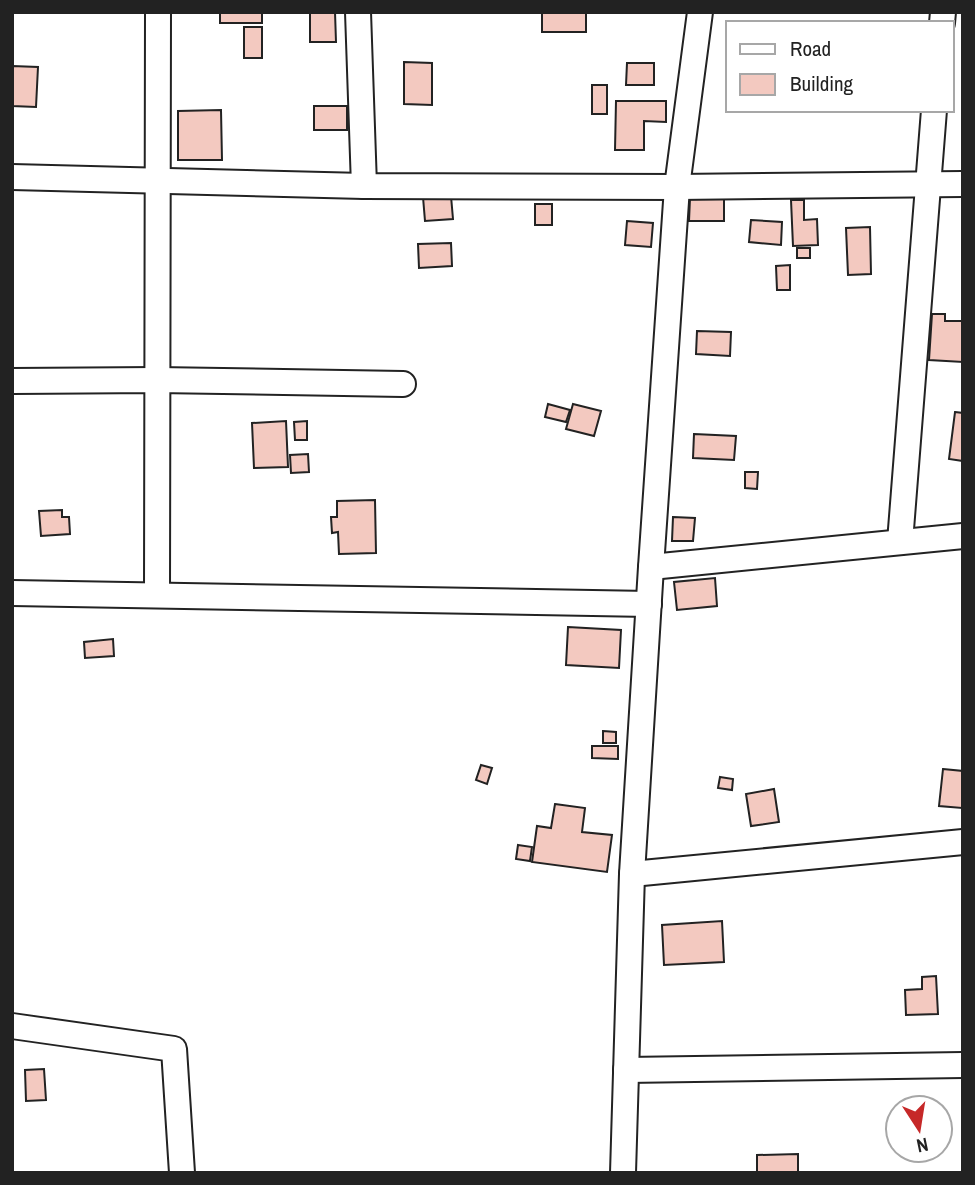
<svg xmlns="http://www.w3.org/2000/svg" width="975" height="1185" font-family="'Archivo Narrow',sans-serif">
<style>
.building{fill:#f3c9c0;stroke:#222;stroke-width:2}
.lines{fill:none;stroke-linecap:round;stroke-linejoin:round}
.minor-casing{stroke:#222;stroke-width:28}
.minor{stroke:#fff;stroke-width:24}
</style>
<rect width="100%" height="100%" fill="#fff"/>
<!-- building -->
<g class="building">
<rect x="220" y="12" width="42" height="11"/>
<polygon points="310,12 335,12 336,42 310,42"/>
<rect x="542" y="12" width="44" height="20"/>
<rect x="244" y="27" width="18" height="31"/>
<polygon points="404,62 432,63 432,105 404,104"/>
<polygon points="627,63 654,63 654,85 626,85"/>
<polygon points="12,66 38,67 36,107 12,106"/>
<rect x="592" y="85" width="15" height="29"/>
<polygon points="616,101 666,101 666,122 644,121 644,150 615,150"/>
<rect x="314" y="106" width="33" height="24"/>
<polygon points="221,110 222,160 178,160 178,111"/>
<polygon points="451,196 453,219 425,221 423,197"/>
<polygon points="690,198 724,198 724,221 689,221"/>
<polygon points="791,200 804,200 804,220 817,219 818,245 793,246"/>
<rect x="535" y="204" width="17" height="21"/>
<polygon points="751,220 782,222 781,245 749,242"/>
<polygon points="627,221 653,223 651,247 625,245"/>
<polygon points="870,227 871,274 848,275 846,228"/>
<polygon points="451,243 452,266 419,268 418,244"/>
<rect x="797" y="248" width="13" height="10"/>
<polygon points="790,265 790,290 777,290 776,266"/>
<polygon points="932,314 945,314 945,321 963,321 963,362 929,360"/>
<polygon points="697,331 731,332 730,356 696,354"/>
<polygon points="548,404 570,410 566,422 545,417"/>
<polygon points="573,404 601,411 594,436 566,429"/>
<polygon points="955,412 963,413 963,461 949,459"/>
<polygon points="286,421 288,467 254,468 252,423"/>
<polygon points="307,421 307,440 295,440 294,422"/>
<polygon points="694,434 736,436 734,460 693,458"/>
<polygon points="308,454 309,472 291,473 290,455"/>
<polygon points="745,472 758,472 757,489 745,488"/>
<polygon points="375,500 376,553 339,554 338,532 332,533 331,517 337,517 337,501"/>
<polygon points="62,510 62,517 69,517 70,534 41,536 39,511"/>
<polygon points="673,517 695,518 693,541 672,541"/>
<polygon points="715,578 717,606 677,610 674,582"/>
<polygon points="568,627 621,630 619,668 566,665"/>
<polygon points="113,639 114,656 85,658 84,642"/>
<polygon points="603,731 616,732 616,743 603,743"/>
<polygon points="592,746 618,746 618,759 592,758"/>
<polygon points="481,765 492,768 487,784 476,780"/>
<polygon points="943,769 963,771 962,808 939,806"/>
<polygon points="720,777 733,779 732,790 718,788"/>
<polygon points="774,789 779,822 751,826 746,794"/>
<polygon points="555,804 585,808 582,832 612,835 607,872 532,862 537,826 551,828"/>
<polygon points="518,845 532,847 530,861 516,859"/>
<polygon points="722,921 724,962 664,965 662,925"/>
<polygon points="936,976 938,1014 906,1015 905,990 922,989 922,977"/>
<polygon points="44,1069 46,1100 26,1101 25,1070"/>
<polygon points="798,1154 798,1173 757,1173 757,1155"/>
</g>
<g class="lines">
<defs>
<g id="minor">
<polyline points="358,12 364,186"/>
<polyline points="942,23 943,12"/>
<polyline points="12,177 364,186 677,187 963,184"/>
<polyline points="12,381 157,380 403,384"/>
<polyline points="900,542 934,110"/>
<polyline points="651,567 963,536"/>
<polyline points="12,593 649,604"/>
<polyline points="157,595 158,12"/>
<polyline points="632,874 963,842"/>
<polyline points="12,1026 174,1049 182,1173"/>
<polyline points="626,1070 963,1065"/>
<polyline points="623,1173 632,874 651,567 677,187 700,12"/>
</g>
</defs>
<!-- minor casing -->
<use href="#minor" class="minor-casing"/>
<!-- minor -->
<use href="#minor" class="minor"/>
</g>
<!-- border -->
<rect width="975" height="1185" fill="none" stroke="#222222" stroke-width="28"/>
<!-- legend -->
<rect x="726" y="21" width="228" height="91" fill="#ffffff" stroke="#a7a7a7" stroke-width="2"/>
<rect x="740" y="44" width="35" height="10" fill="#ffffff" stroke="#a7a7a7" stroke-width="2"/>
<text x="790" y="56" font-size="21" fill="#222222">Road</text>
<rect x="740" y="74" width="35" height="21" fill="#f3c9c0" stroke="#a7a7a7" stroke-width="2"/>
<text x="790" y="91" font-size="21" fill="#222222">Building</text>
<!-- north arrow -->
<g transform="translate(919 1129) rotate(168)"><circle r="33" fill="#ffffff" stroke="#a7a7a7" stroke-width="2"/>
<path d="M0-5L12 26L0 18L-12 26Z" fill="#c62828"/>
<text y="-10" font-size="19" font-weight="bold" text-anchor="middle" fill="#222222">N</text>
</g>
</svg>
